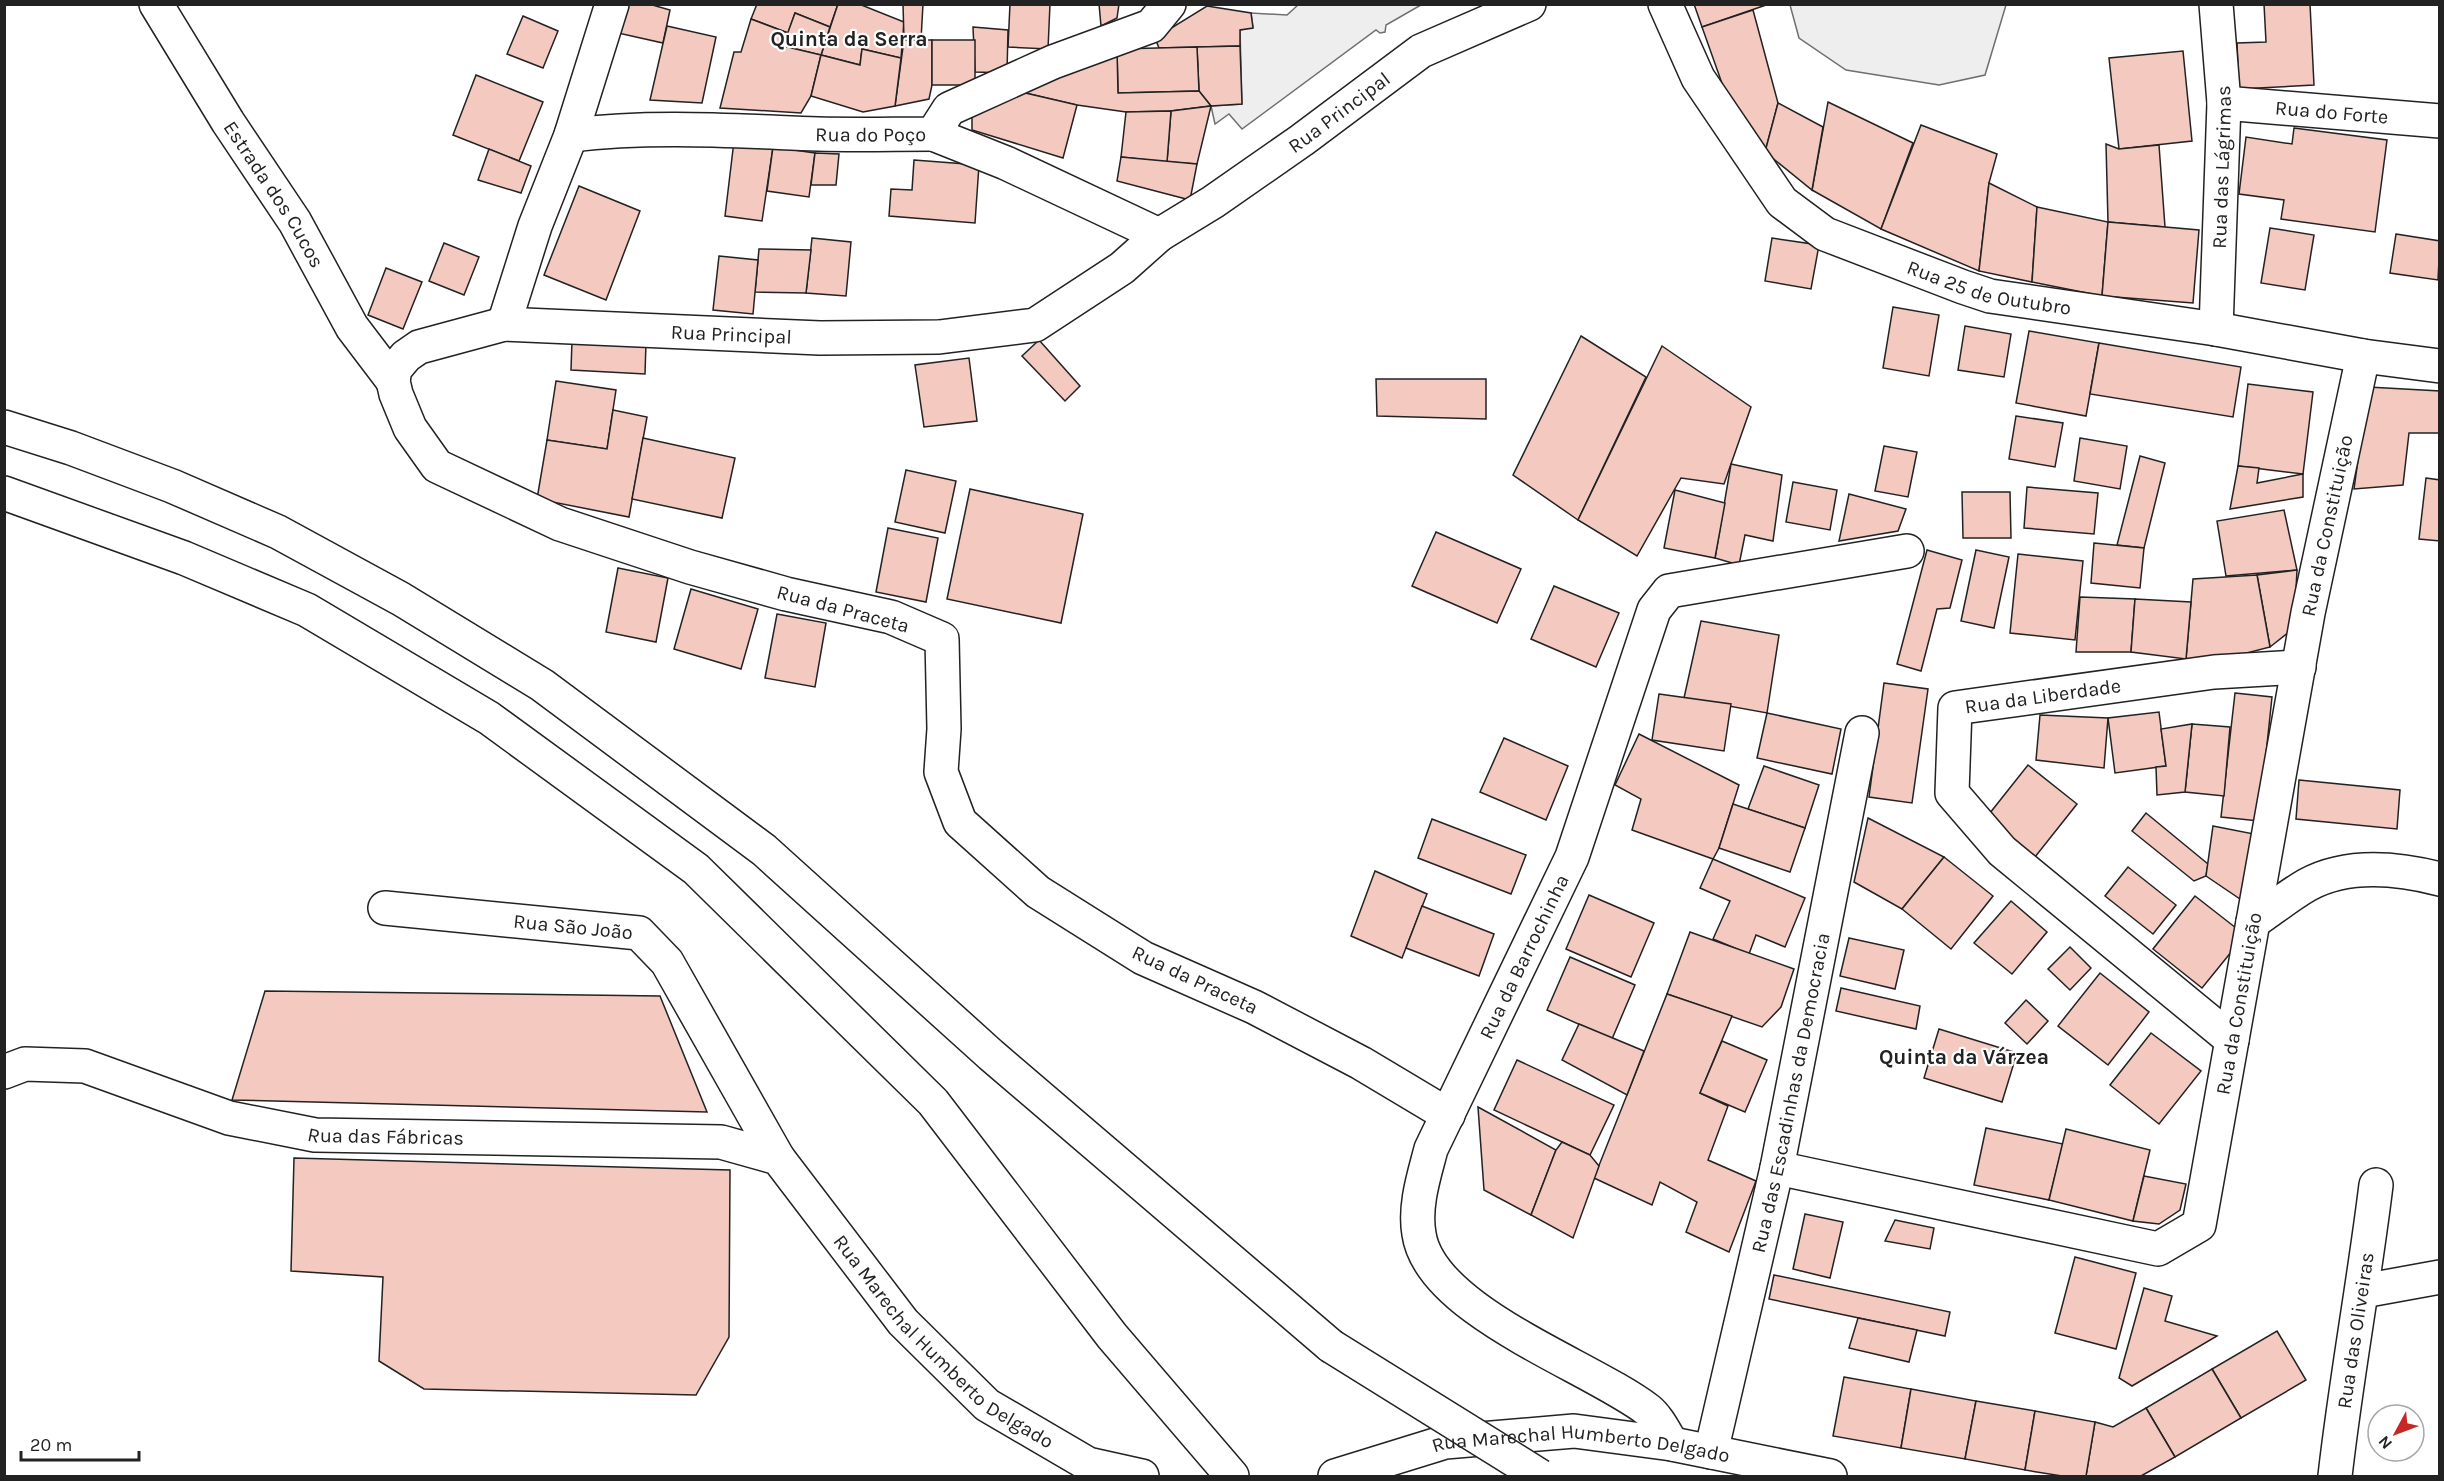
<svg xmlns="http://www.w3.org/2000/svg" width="2444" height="1481" font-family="Karla,sans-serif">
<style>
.green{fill:#eee;stroke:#6f6f6f;stroke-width:1.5}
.building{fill:#f3c9c0;stroke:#222;stroke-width:1.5}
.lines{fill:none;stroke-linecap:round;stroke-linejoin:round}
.street-casing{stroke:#222;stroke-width:36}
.secondary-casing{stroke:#222;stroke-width:36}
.highway-casing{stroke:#222;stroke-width:36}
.street{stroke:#fff;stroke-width:33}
.secondary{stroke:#fff;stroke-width:33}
.highway{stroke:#fff;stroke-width:33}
.highway-bridge-casing{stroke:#222;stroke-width:36;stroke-linecap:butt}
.highway-bridge{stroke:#fff;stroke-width:33}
.labels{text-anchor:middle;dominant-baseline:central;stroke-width:4.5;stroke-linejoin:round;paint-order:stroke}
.street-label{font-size:20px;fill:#222;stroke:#fff}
.neighbourhood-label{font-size:21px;font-weight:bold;fill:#222;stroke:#fff}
</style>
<rect width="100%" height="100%" fill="#fff"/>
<!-- green -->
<g class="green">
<polygon points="1298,5 1421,5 1386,25 1385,32 1380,33 1376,30 1242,129 1229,114 1215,124 1211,106 1242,104 1240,30 1253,27 1251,13 1287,15"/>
<polygon points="1790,5 1790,4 2006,5 1985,75 1939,85 1846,70 1799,38"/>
</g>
<!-- building -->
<g class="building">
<polygon points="625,4 649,4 670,10 663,43 618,33"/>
<polygon points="757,4 838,4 830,27 795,13 788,33 751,19"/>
<polygon points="838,4 859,4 904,22 901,58 862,49 860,65 821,55"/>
<polygon points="903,4 923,4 921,40 904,40"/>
<polygon points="1010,4 1050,4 1048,49 1008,47"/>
<polygon points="1099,4 1119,4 1117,18 1101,26"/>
<polygon points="1694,4 1769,4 1702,27"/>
<polygon points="2264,4 2310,4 2314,85 2239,89 2237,43 2266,42"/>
<polygon points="1207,6 1251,13 1253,28 1240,30 1240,46 1159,48 1155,38"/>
<polygon points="1753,10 1778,103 1765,152 1724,89 1702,27"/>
<polygon points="795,13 830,27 821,55 783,46"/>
<polygon points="523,16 558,31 543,68 507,54"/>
<polygon points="751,19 788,33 783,46 821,55 811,96 801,113 720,108 734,52 741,52"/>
<polygon points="667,26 716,37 702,103 650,100"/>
<polygon points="973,27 1008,30 1007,73 975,72"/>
<polygon points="904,40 932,40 932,85 929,99 895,106"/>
<rect x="932" y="40" width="43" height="45"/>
<polygon points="1240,46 1242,104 1211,106 1199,91 1197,47"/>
<polygon points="1197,47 1199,91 1118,93 1117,49"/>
<polygon points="862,49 901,58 895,106 863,112 811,96 821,55 860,65"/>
<polygon points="1117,49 1118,93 1199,91 1211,106 1171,111 1126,112 1077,105 1021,92"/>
<polygon points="2183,51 2192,141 2119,149 2109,58"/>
<polygon points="476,75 543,102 519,161 453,135"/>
<polygon points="1021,92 1077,105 1063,158 972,130 972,110"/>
<polygon points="1828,102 1913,143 1881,229 1812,190"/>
<polygon points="1778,103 1823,127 1812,190 1765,152"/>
<polygon points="1211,106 1197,164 1167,162 1171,111"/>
<polygon points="1171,111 1167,162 1121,157 1126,112"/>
<polygon points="1921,125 1997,154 1989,183 1979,271 1881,229"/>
<polygon points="2294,128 2387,140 2375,232 2281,219 2284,200 2239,194 2246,137 2292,144"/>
<polygon points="734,141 773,147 762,221 725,216"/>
<polygon points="2106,144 2119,149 2159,145 2165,227 2108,222"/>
<polygon points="773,147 815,153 809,197 767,191"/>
<polygon points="489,149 531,166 521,193 478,180"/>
<polygon points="815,153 839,154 836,185 811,185"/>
<polygon points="1121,157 1197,164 1190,200 1117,181"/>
<polygon points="914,160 979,165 975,223 889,216 891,189 912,190"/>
<polygon points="1989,183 2037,207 2032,282 1979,271"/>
<polygon points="579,186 640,211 606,300 544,275"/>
<polygon points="2037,207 2108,222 2102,296 2032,282"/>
<polygon points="2108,222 2199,230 2193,303 2102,296"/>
<polygon points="2270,228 2314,235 2305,290 2261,283"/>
<polygon points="2396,234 2440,241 2438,280 2390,273"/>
<polygon points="812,238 851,242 846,296 806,293"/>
<polygon points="1772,238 1819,245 1811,289 1765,281"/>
<polygon points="444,243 479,257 464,295 429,281"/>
<polygon points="759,249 811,250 806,293 755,292"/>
<polygon points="719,256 758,260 753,314 713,310"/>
<polygon points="386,268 422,282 403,329 368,315"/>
<polygon points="1893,307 1939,315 1929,376 1883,368"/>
<polygon points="1965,326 2011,334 2004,377 1958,370"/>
<polygon points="2029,331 2099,343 2086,416 2016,403"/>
<polygon points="1581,336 1646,377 1578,520 1513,475"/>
<polygon points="572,340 646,343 645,374 571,370"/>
<polygon points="1039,340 1080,386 1065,401 1022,356"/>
<polygon points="2099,343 2241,367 2233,417 2090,394"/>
<polygon points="1662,346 1751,407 1724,484 1681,478 1637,556 1578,520"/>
<polygon points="969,358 977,421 924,427 915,365"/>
<polygon points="1376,379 1486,379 1486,419 1377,416"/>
<polygon points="556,381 616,390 607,449 547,440"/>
<polygon points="2248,384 2313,392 2303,474 2238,466"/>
<polygon points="2368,387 2440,391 2440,433 2409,433 2403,485 2354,489"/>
<polygon points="613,410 647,417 629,517 537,499 547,440 607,449"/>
<polygon points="2016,416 2063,423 2055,467 2009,459"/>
<polygon points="643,438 735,458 722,518 632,499"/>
<polygon points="2080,438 2127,446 2120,489 2074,481"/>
<polygon points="1884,446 1917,452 1908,497 1875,491"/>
<polygon points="2140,456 2165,463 2144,548 2117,545"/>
<polygon points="1731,464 1782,475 1773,541 1745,535 1739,565 1715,558"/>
<polygon points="2238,466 2259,468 2257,483 2303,474 2303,497 2230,509"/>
<polygon points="906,470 956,481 945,533 895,522"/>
<polygon points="2426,478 2440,480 2440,541 2419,539"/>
<polygon points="1793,482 1837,490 1830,530 1786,522"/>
<polygon points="2027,487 2098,493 2094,534 2024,528"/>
<polygon points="970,489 1083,514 1061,623 947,599"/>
<polygon points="1675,490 1725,503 1715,558 1664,548"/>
<polygon points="1962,492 2010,492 2011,538 1963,538"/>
<polygon points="1849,494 1906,509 1898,531 1839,541"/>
<polygon points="2284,510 2297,570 2226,576 2217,521"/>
<polygon points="888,528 938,538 926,602 876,592"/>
<polygon points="1436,532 1521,569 1497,623 1412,586"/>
<polygon points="2094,543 2144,548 2140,588 2091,583"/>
<polygon points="1927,550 1962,560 1950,608 1937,609 1921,671 1897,664"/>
<polygon points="1976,550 2009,557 1994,628 1961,621"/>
<polygon points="2018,554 2083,561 2075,640 2010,633"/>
<polygon points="618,568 668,578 656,642 606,632"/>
<polygon points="2297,570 2294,628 2270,647 2257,575"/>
<polygon points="2257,575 2270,647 2216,661 2186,659 2193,579"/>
<polygon points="1554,586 1619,613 1596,667 1531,639"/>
<polygon points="691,589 758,609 741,669 674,649"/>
<polygon points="2080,597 2135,599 2131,652 2076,652"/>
<polygon points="2135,599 2191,602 2186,659 2131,652"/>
<polygon points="777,614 826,623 815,687 765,678"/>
<polygon points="1701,621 1779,635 1767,713 1684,698"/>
<polygon points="1884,683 1928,689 1912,803 1869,797"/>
<polygon points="2235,693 2272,697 2259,821 2221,817"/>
<polygon points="1659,694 1731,704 1724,751 1652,740"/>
<polygon points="2159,712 2166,766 2115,773 2108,718"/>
<polygon points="1767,713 1841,729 1832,774 1757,758"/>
<polygon points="2040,715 2108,718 2104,768 2036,760"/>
<polygon points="2192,724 2230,727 2224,796 2185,792"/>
<polygon points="2192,724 2185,792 2157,795 2156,767 2166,766 2161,729"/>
<polygon points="1639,734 1739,785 1719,848 1713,859 1632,830 1641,799 1615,785"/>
<polygon points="1504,738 1568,766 1546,820 1480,792"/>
<polygon points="2028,765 2077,804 2035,857 1986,818"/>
<polygon points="1764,766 1819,785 1805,828 1748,809"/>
<polygon points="2299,780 2400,790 2397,829 2296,819"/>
<polygon points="1733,804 1805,828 1790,872 1719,848"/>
<polygon points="2146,813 2208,864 2206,876 2194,881 2132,831"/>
<polygon points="1868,818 1944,857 1902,909 1854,882"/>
<polygon points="1432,819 1526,855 1511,894 1418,858"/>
<polygon points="2213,826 2254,834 2243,901 2206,876"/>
<polygon points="1944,857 1993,896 1951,949 1902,909"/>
<polygon points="1713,859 1805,898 1785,947 1756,935 1749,954 1713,939 1730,901 1700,888"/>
<polygon points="2128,867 2176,905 2153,934 2105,896"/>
<polygon points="1375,871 1427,894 1402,958 1351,936"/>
<polygon points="1589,895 1654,923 1631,977 1566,949"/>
<polygon points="2195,896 2245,935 2202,988 2153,949"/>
<polygon points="2011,901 2047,932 2012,974 1974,943"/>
<polygon points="1422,906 1494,934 1479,976 1406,948"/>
<polygon points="1690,932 1794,969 1781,1007 1762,1027 1667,994"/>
<polygon points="1849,938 1904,950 1895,989 1840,976"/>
<polygon points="2070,947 2091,968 2070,990 2048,969"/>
<polygon points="1570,957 1635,985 1612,1039 1547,1010"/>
<polygon points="2100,973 2149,1012 2108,1065 2058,1026"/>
<polygon points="1841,988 1920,1006 1916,1029 1836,1011"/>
<polygon points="265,991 660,996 707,1112 232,1100"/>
<polygon points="1667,994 1732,1016 1700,1093 1728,1106 1708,1160 1756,1181 1729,1252 1686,1232 1697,1202 1660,1182 1652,1205 1594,1178"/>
<polygon points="2026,1000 2048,1021 2027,1044 2005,1023"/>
<polygon points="1579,1024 1644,1051 1627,1095 1562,1060"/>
<polygon points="1939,1029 2017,1053 2002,1102 1924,1078"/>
<polygon points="2151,1033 2201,1071 2159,1124 2110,1085"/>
<polygon points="1722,1041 1767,1060 1745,1112 1700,1093"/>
<polygon points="1517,1060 1614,1105 1590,1155 1494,1110"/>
<polygon points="1478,1107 1556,1150 1531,1215 1484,1190"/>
<polygon points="1986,1128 2063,1144 2049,1200 1974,1185"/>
<polygon points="2066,1129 2150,1150 2133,1221 2049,1200"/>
<polygon points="1562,1142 1590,1155 1599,1166 1573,1238 1531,1215 1556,1150"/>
<polygon points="294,1158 730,1170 729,1337 696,1395 424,1389 379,1361 383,1277 291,1271"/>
<polygon points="2144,1176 2186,1184 2180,1210 2159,1224 2133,1221"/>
<polygon points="1805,1214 1843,1222 1830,1278 1793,1269"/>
<polygon points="1895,1220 1934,1228 1930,1249 1885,1241"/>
<polygon points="2075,1257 2136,1273 2116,1349 2055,1333"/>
<polygon points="1774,1275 1950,1312 1945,1336 1769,1299"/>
<polygon points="2144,1288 2172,1296 2165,1321 2217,1336 2132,1386 2119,1378"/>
<polygon points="1858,1318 1917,1330 1909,1362 1849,1348"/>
<polygon points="2277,1331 2306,1380 2241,1418 2212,1369"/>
<polygon points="2212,1369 2241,1418 2175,1457 2146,1408"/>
<polygon points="1844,1377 1911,1389 1901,1448 1833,1436"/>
<polygon points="1911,1389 1976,1401 1965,1459 1901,1448"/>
<polygon points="1976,1401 2035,1411 2025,1470 1965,1459"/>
<polygon points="2146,1408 2175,1457 2141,1476 2086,1476 2095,1422 2113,1427"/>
<polygon points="2035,1411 2095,1422 2086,1476 2062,1476 2025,1470"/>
</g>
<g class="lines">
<defs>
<g id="street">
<path id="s1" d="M 156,4 L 228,122 L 295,222 L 352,327 L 393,381"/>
<path id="s2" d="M 1665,4 L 1698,78 L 1782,202 L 1825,234 L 1963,287 L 1990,296 L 2216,329 L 2363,356 L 2440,366"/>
<path id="s3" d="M 2224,103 L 2440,121"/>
<polyline points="933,134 1006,163 1159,235"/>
<path id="s4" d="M 571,135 C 654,125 736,131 818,134 C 857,135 895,134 933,134 L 949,109 L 1053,62 L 1151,26 L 1169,4"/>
<polyline points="504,324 535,226 571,135 612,4"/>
<path id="s5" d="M 2216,329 L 2224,103 L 2216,4"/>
<path id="s6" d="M 385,908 L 639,933 L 667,962 L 778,1158"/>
<path d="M 2253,922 C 2271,910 2288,896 2307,885 C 2347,863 2397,868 2440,879"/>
<path id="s7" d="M 2232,1040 L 2002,851 L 1952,793 L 1955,708 L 2214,672 L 2299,667"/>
<path id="s8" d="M 1448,1115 L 1361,1063 L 1254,1007 L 1143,958 L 1038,892 L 960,822 L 941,772 L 944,729 L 942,639 L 891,617 L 786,594 L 690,567 L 560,524 L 437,466 L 410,428 L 396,394 L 393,381 L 395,369 L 406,356 L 419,347 L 504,324 L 820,338 L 939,337 L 1035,325 L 1122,268 L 1159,235 L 1213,202 L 1302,140 L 1421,51 L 1529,4"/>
<path id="s9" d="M 1777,1168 L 2158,1249 L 2199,1225 L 2308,613 L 2363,356"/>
<polyline points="2363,1291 2440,1277"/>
<path id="s10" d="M 1672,1444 C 1665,1433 1658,1418 1648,1410 C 1591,1366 1430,1311 1419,1234 C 1414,1206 1424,1176 1431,1149 L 1572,857 L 1654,610 L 1669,591 L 1907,551"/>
<path id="s11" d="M 1711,1452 L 1777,1168 L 1862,733"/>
<path id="s12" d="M 2335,1476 C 2346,1379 2364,1283 2376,1185"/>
</g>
<g id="secondary">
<path id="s13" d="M 4,1072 L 25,1064 L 85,1066 L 229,1118 L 315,1135 L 721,1142 L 778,1158 L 903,1322 L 987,1405 L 1088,1464 L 1142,1476"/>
<path id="s14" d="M 1335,1476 L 1445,1442 L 1574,1431 L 1672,1444 L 1830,1476"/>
</g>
<g id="highway">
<polyline points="4,427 71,448 172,486 278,532 401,599 542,685 764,850 991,1055 1331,1346"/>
<polyline points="4,493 184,558 307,610 489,718 696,869 933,1102 1112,1336 1232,1476"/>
</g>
</defs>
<!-- street casing -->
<use href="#street" class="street-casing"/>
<!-- secondary casing -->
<use href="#secondary" class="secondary-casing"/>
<!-- highway casing -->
<use href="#highway" class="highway-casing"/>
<!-- street -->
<use href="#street" class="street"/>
<!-- secondary -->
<use href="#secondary" class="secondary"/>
<!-- highway -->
<use href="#highway" class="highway"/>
<defs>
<polyline id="highway-bridge" points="1331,1346 1540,1476"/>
</defs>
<!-- highway-bridge casing -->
<use href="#highway-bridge" class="highway-bridge-casing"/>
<!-- highway-bridge -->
<use href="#highway-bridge" class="highway-bridge"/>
</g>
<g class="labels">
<!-- street labels -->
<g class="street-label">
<text stroke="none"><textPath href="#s8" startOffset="2428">Rua Principal</textPath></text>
<text stroke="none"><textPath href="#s3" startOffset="108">Rua do Forte</textPath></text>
<text stroke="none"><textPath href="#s4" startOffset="300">Rua do Poço</textPath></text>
<text stroke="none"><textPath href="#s5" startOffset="162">Rua das Lágrimas</textPath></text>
<text stroke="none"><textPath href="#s1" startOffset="224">Estrada dos Cucos</textPath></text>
<text stroke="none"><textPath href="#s2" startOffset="458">Rua 25 de Outubro</textPath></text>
<text stroke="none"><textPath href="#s8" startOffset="1752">Rua Principal</textPath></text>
<text stroke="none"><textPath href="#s9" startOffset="1148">Rua da Constituição</textPath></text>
<text transform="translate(843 609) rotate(15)">Rua da Praceta</text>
<text stroke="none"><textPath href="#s7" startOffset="548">Rua da Liberdade</textPath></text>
<text stroke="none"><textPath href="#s6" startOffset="189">Rua São João</textPath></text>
<text stroke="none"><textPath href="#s10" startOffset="638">Rua da Barrochinha</textPath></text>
<text transform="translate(1195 980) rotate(25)">Rua da Praceta</text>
<text stroke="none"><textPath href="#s9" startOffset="662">Rua da Constituição</textPath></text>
<text stroke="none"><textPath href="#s11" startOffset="368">Rua das Escadinhas da Democracia</textPath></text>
<text stroke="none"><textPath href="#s13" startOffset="394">Rua das Fábricas</textPath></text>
<text stroke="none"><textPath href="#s12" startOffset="147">Rua das Oliveiras</textPath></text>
<text stroke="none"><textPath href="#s13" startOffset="1038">Rua Marechal Humberto Delgado</textPath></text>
<text stroke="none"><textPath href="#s14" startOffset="252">Rua Marechal Humberto Delgado</textPath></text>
</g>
<!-- neighbourhood labels -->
<g class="neighbourhood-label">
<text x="849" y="39">Quinta da Serra</text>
<text x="1964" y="1057">Quinta da Várzea</text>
</g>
</g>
<!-- border -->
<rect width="2444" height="1481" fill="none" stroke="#222222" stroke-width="12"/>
<!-- north arrow -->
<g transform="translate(2396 1433) rotate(229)"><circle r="28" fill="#ffffff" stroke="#a7a7a7" stroke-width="1.5"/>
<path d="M0-4.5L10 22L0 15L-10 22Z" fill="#c62828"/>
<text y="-9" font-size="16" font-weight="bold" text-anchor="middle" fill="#222222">N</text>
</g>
<!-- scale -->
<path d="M21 1451v9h118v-9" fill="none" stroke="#222222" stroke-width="3"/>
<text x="30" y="1451" font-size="18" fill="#222222" stroke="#ffffff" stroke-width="4.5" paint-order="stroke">20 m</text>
</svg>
